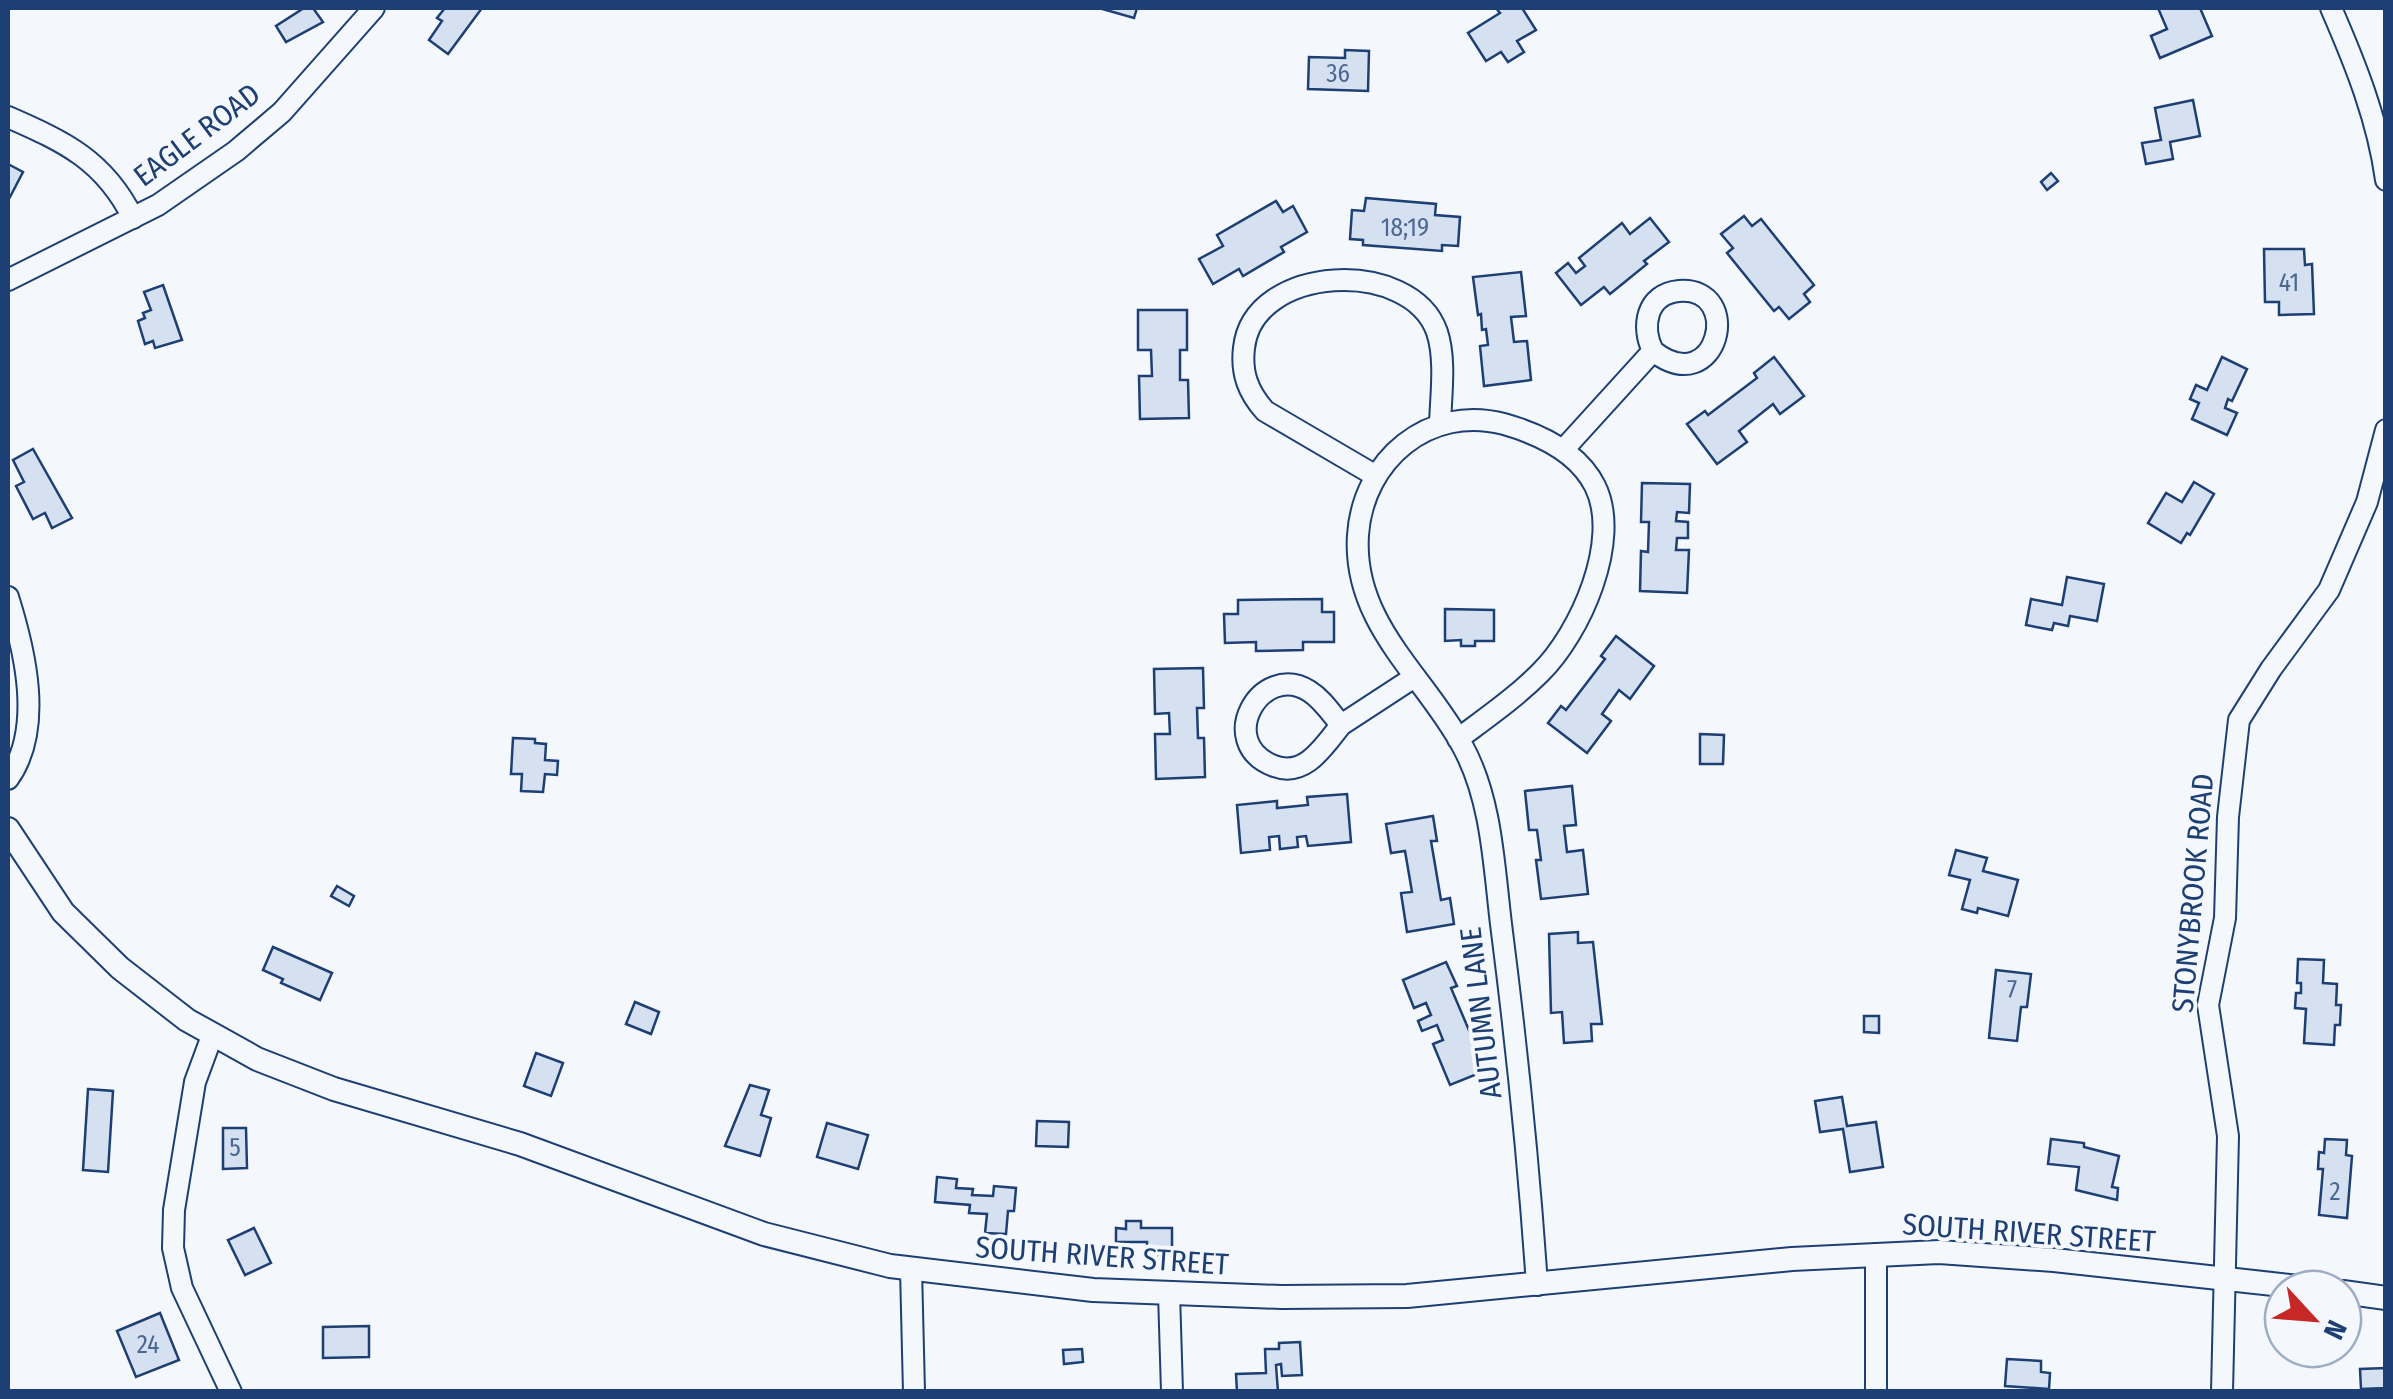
<svg xmlns="http://www.w3.org/2000/svg" width="2393" height="1399" font-family="'Fira Sans Condensed',sans-serif">
<style>
.building{fill:#d5e0f0;stroke:#1d3f73;stroke-width:2.5}
.lines{fill:none;stroke-linecap:round;stroke-linejoin:round}
.minor-casing{stroke:#1d3f73;stroke-width:24}
.tertiary-casing{stroke:#1d3f73;stroke-width:26}
.minor{stroke:#f4f7fb;stroke-width:20}
.tertiary{stroke:#f4f7fb;stroke-width:22}
.labels{text-anchor:middle;dominant-baseline:central;stroke-width:8;stroke-linejoin:round;paint-order:stroke}
.number-label{font-size:25px;fill:#4b6792}
.street-label{font-size:30px;fill:#1d3f73;stroke:#f4f7fb}
</style>
<rect width="100%" height="100%" fill="#f4f7fb"/>
<!-- building -->
<g class="building">
<polygon points="304,8 313,8 323,22 286,42 276,26"/>
<polygon points="445,8 482,8 448,54 429,40 442,21 437,18"/>
<polygon points="1099,8 1137,8 1134,18"/>
<polygon points="1496,8 1522,8 1536,30 1517,41 1524,52 1508,62 1501,52 1486,61 1468,33 1500,13"/>
<polygon points="2158,8 2200,8 2212,36 2160,58 2151,36 2167,29"/>
<polygon points="1345,50 1369,51 1368,91 1308,89 1309,57 1345,58"/>
<polygon points="2193,100 2200,136 2170,142 2173,159 2146,164 2142,143 2161,140 2155,108"/>
<polygon points="8,164 23,172 10,197 8,195"/>
<polygon points="2051,173 2058,181 2047,190 2041,182"/>
<polygon points="1366,198 1436,204 1435,215 1460,217 1458,246 1442,245 1442,251 1363,245 1363,240 1350,239 1352,210 1364,211"/>
<polygon points="1276,201 1283,212 1293,206 1307,232 1281,247 1284,252 1243,276 1239,269 1213,284 1199,259 1223,246 1217,235"/>
<polygon points="1744,216 1752,226 1761,219 1814,285 1804,294 1810,302 1789,319 1779,307 1774,311 1727,253 1733,248 1721,234"/>
<polygon points="1650,218 1669,242 1644,261 1647,264 1610,294 1604,287 1581,305 1556,273 1568,263 1576,273 1585,266 1579,258 1622,223 1630,234"/>
<polygon points="2264,249 2304,249 2305,265 2312,264 2314,314 2279,315 2279,302 2265,302"/>
<polygon points="1521,272 1526,316 1511,317 1514,342 1527,341 1531,380 1484,386 1480,346 1488,345 1486,329 1482,330 1481,314 1478,315 1473,277"/>
<polygon points="163,285 182,340 155,348 153,341 145,344 138,321 145,318 143,313 151,310 144,292"/>
<polygon points="1138,310 1187,310 1187,350 1180,350 1180,380 1188,380 1189,418 1140,419 1139,376 1152,376 1151,350 1138,350"/>
<polygon points="1774,357 1804,396 1780,414 1773,404 1739,431 1747,442 1717,464 1687,424 1705,411 1708,415 1757,378 1754,373"/>
<polygon points="2222,357 2247,369 2232,401 2228,399 2225,408 2237,413 2227,435 2192,419 2199,403 2190,399 2196,385 2207,390"/>
<polygon points="33,449 72,518 52,528 45,513 33,519 16,486 24,482 13,460"/>
<polygon points="2194,482 2214,494 2190,535 2187,533 2181,543 2148,523 2166,493 2182,502"/>
<polygon points="1642,483 1690,484 1689,513 1677,512 1676,521 1688,522 1688,538 1677,538 1676,550 1689,550 1687,593 1640,591 1641,551 1648,552 1649,522 1641,522"/>
<polygon points="2067,577 2104,584 2097,621 2070,616 2068,626 2054,623 2052,630 2026,625 2031,599 2062,605"/>
<polygon points="1322,599 1322,612 1334,612 1334,642 1303,642 1303,650 1256,651 1256,642 1225,643 1224,614 1238,614 1238,600"/>
<polygon points="1445,609 1494,610 1494,641 1475,641 1475,646 1461,646 1461,640 1445,641"/>
<polygon points="1616,636 1654,666 1630,699 1619,690 1602,714 1611,721 1587,753 1548,723 1561,706 1566,710 1605,659 1601,656"/>
<polygon points="1203,668 1204,708 1197,708 1198,738 1204,738 1205,777 1156,779 1155,734 1170,734 1169,713 1155,714 1154,669"/>
<polygon points="1700,734 1724,735 1723,764 1700,764"/>
<polygon points="513,738 535,739 535,743 546,744 545,760 558,761 557,775 545,774 543,792 521,791 522,774 511,774"/>
<polygon points="1572,786 1576,825 1564,826 1567,852 1583,850 1588,894 1541,899 1536,860 1541,860 1537,830 1529,830 1525,791"/>
<polygon points="1347,794 1351,842 1308,846 1306,836 1297,837 1298,847 1280,849 1279,836 1269,837 1270,850 1241,853 1237,805 1277,801 1277,808 1308,805 1307,797"/>
<polygon points="1433,816 1437,841 1431,841 1441,900 1450,898 1454,924 1407,932 1401,893 1412,892 1405,851 1391,853 1386,824"/>
<polygon points="1956,850 1987,858 1983,871 2018,880 2008,916 1978,908 1977,913 1962,909 1970,880 1949,875"/>
<polygon points="337,886 354,896 349,906 331,896"/>
<polygon points="1578,932 1578,943 1593,942 1602,1024 1591,1024 1592,1041 1564,1043 1562,1012 1551,1013 1549,934"/>
<polygon points="273,947 332,973 320,1000 281,983 283,979 263,970"/>
<polygon points="2298,959 2324,960 2323,983 2337,984 2336,1005 2341,1005 2340,1025 2335,1025 2334,1045 2304,1043 2306,1009 2295,1008 2296,993 2301,993 2301,983 2297,983"/>
<polygon points="1446,962 1457,986 1451,988 1474,1042 1480,1039 1492,1068 1450,1085 1433,1044 1443,1040 1437,1025 1422,1031 1418,1021 1431,1015 1426,1003 1414,1008 1403,980"/>
<polygon points="1996,970 2031,974 2027,1007 2021,1007 2017,1041 1989,1038"/>
<polygon points="635,1002 659,1012 651,1034 626,1024"/>
<polygon points="1864,1016 1879,1016 1879,1033 1864,1032"/>
<polygon points="536,1053 563,1063 551,1096 524,1086"/>
<polygon points="750,1085 769,1090 761,1115 771,1118 760,1156 725,1146"/>
<polygon points="88,1089 113,1091 108,1172 83,1170"/>
<polygon points="1842,1097 1847,1126 1876,1122 1883,1167 1850,1172 1843,1129 1820,1132 1815,1101"/>
<polygon points="1037,1121 1069,1122 1068,1147 1036,1146"/>
<polygon points="827,1123 868,1135 858,1169 817,1157"/>
<polygon points="223,1128 246,1128 247,1168 223,1169"/>
<polygon points="2051,1139 2084,1143 2084,1147 2119,1156 2112,1187 2118,1188 2117,1200 2076,1190 2079,1167 2048,1164"/>
<polygon points="2325,1139 2347,1140 2346,1155 2352,1156 2347,1218 2319,1215 2323,1169 2318,1169 2319,1152 2324,1153"/>
<polygon points="937,1177 957,1179 956,1188 973,1189 972,1195 993,1196 994,1186 1016,1188 1014,1211 1008,1211 1006,1234 985,1233 987,1214 969,1213 970,1205 935,1202"/>
<polygon points="1126,1221 1141,1221 1141,1228 1172,1228 1172,1255 1147,1255 1147,1242 1116,1242 1116,1228 1126,1229"/>
<polygon points="254,1228 271,1263 245,1275 228,1240"/>
<polygon points="160,1313 179,1360 136,1377 117,1331"/>
<polygon points="369,1326 369,1357 323,1358 323,1327"/>
<polygon points="1300,1342 1302,1375 1282,1376 1281,1364 1276,1365 1278,1392 1237,1392 1236,1374 1266,1373 1265,1349 1279,1349 1279,1343"/>
<polygon points="1082,1349 1083,1362 1064,1364 1063,1350"/>
<polygon points="2007,1359 2041,1361 2041,1372 2050,1373 2049,1389 2005,1386"/>
<polygon points="2386,1368 2386,1388 2361,1389 2360,1369"/>
</g>
<g class="lines">
<defs>
<g id="minor">
<path d="M 2331,8 C 2355,63 2378,120 2386,180"/>
<path d="M 8,117 C 65,142 104,160 133,218"/>
<polyline points="8,280 158,205 236,151 282,112 374,8"/>
<path d="M 1563,450 L 1653,351 C 1718,402 1745,286 1679,291 C 1646,294 1641,327 1653,351"/>
<path d="M 1376,476 L 1265,411 C 1248,392 1241,373 1244,348 C 1253,264 1411,257 1437,332 C 1446,359 1441,395 1440,424"/>
<path d="M 8,597 C 25,651 44,729 8,779"/>
<path d="M 1341,725 C 1324,746 1305,778 1274,766 C 1214,743 1261,661 1309,691 C 1322,699 1331,713 1341,725 L 1413,678"/>
<path d="M 1458,739 C 1486,718 1515,698 1540,673 C 1580,634 1622,540 1595,486 C 1578,452 1539,434 1504,424 C 1429,404 1363,460 1358,535 C 1352,624 1426,677 1463,747 C 1493,802 1494,871 1502,932 C 1517,1049 1529,1167 1537,1285"/>
<polyline points="212,1036 195,1082 174,1210 173,1248 182,1288 231,1392"/>
<polyline points="1876,1254 1876,1392"/>
<polyline points="911,1269 914,1392"/>
<polyline points="1169,1293 1172,1392"/>
<polyline points="2222,1392 2228,1136 2208,1005 2225,918 2228,817 2239,720 2271,669 2329,590 2367,502 2386,430"/>
</g>
<g id="tertiary">
<polyline points="8,829 63,912 120,968 187,1020 257,1059 334,1089 520,1144 764,1234 890,1266 1093,1290 1281,1297 1407,1296 1792,1259 1939,1252 2054,1260 2318,1289"/>
<polyline points="2343,1292 2386,1298"/>
</g>
</defs>
<!-- minor casing -->
<use href="#minor" class="minor-casing"/>
<!-- tertiary casing -->
<use href="#tertiary" class="tertiary-casing"/>
<!-- minor -->
<use href="#minor" class="minor"/>
<!-- tertiary -->
<use href="#tertiary" class="tertiary"/>
</g>
<g class="labels">
<!-- number labels -->
<g class="number-label">
<text x="1338" y="74">36</text>
<text x="1405" y="228">18;19</text>
<text x="2289" y="283">41</text>
<text x="2012" y="990">7</text>
<text x="235" y="1148">5</text>
<text x="2335" y="1192">2</text>
<text x="148" y="1345">24</text>
</g>
<!-- street labels -->
<g class="street-label">
<text transform="translate(197 135) rotate(-37)">EAGLE ROAD</text>
<text transform="translate(2193 893) rotate(-85)">STONYBROOK ROAD</text>
<text transform="translate(1481 1013) rotate(-97)">AUTUMN LANE</text>
<text transform="translate(2029 1233) rotate(4)">SOUTH RIVER STREET</text>
<text transform="translate(1102 1256) rotate(4)">SOUTH RIVER STREET</text>
</g>
</g>
<!-- border -->
<rect width="2393" height="1399" fill="none" stroke="#1d3f73" stroke-width="20"/>
<!-- north arrow -->
<g transform="translate(2313 1319) rotate(116)"><circle r="48" fill="#f4f7fb" stroke="#9eadc5" stroke-width="2.5"/>
<path d="M0-8L18 38L0 25L-18 38Z" fill="#c62828"/>
<text y="-15" font-size="28" font-weight="bold" text-anchor="middle" fill="#1d3f73">N</text>
</g>
</svg>
